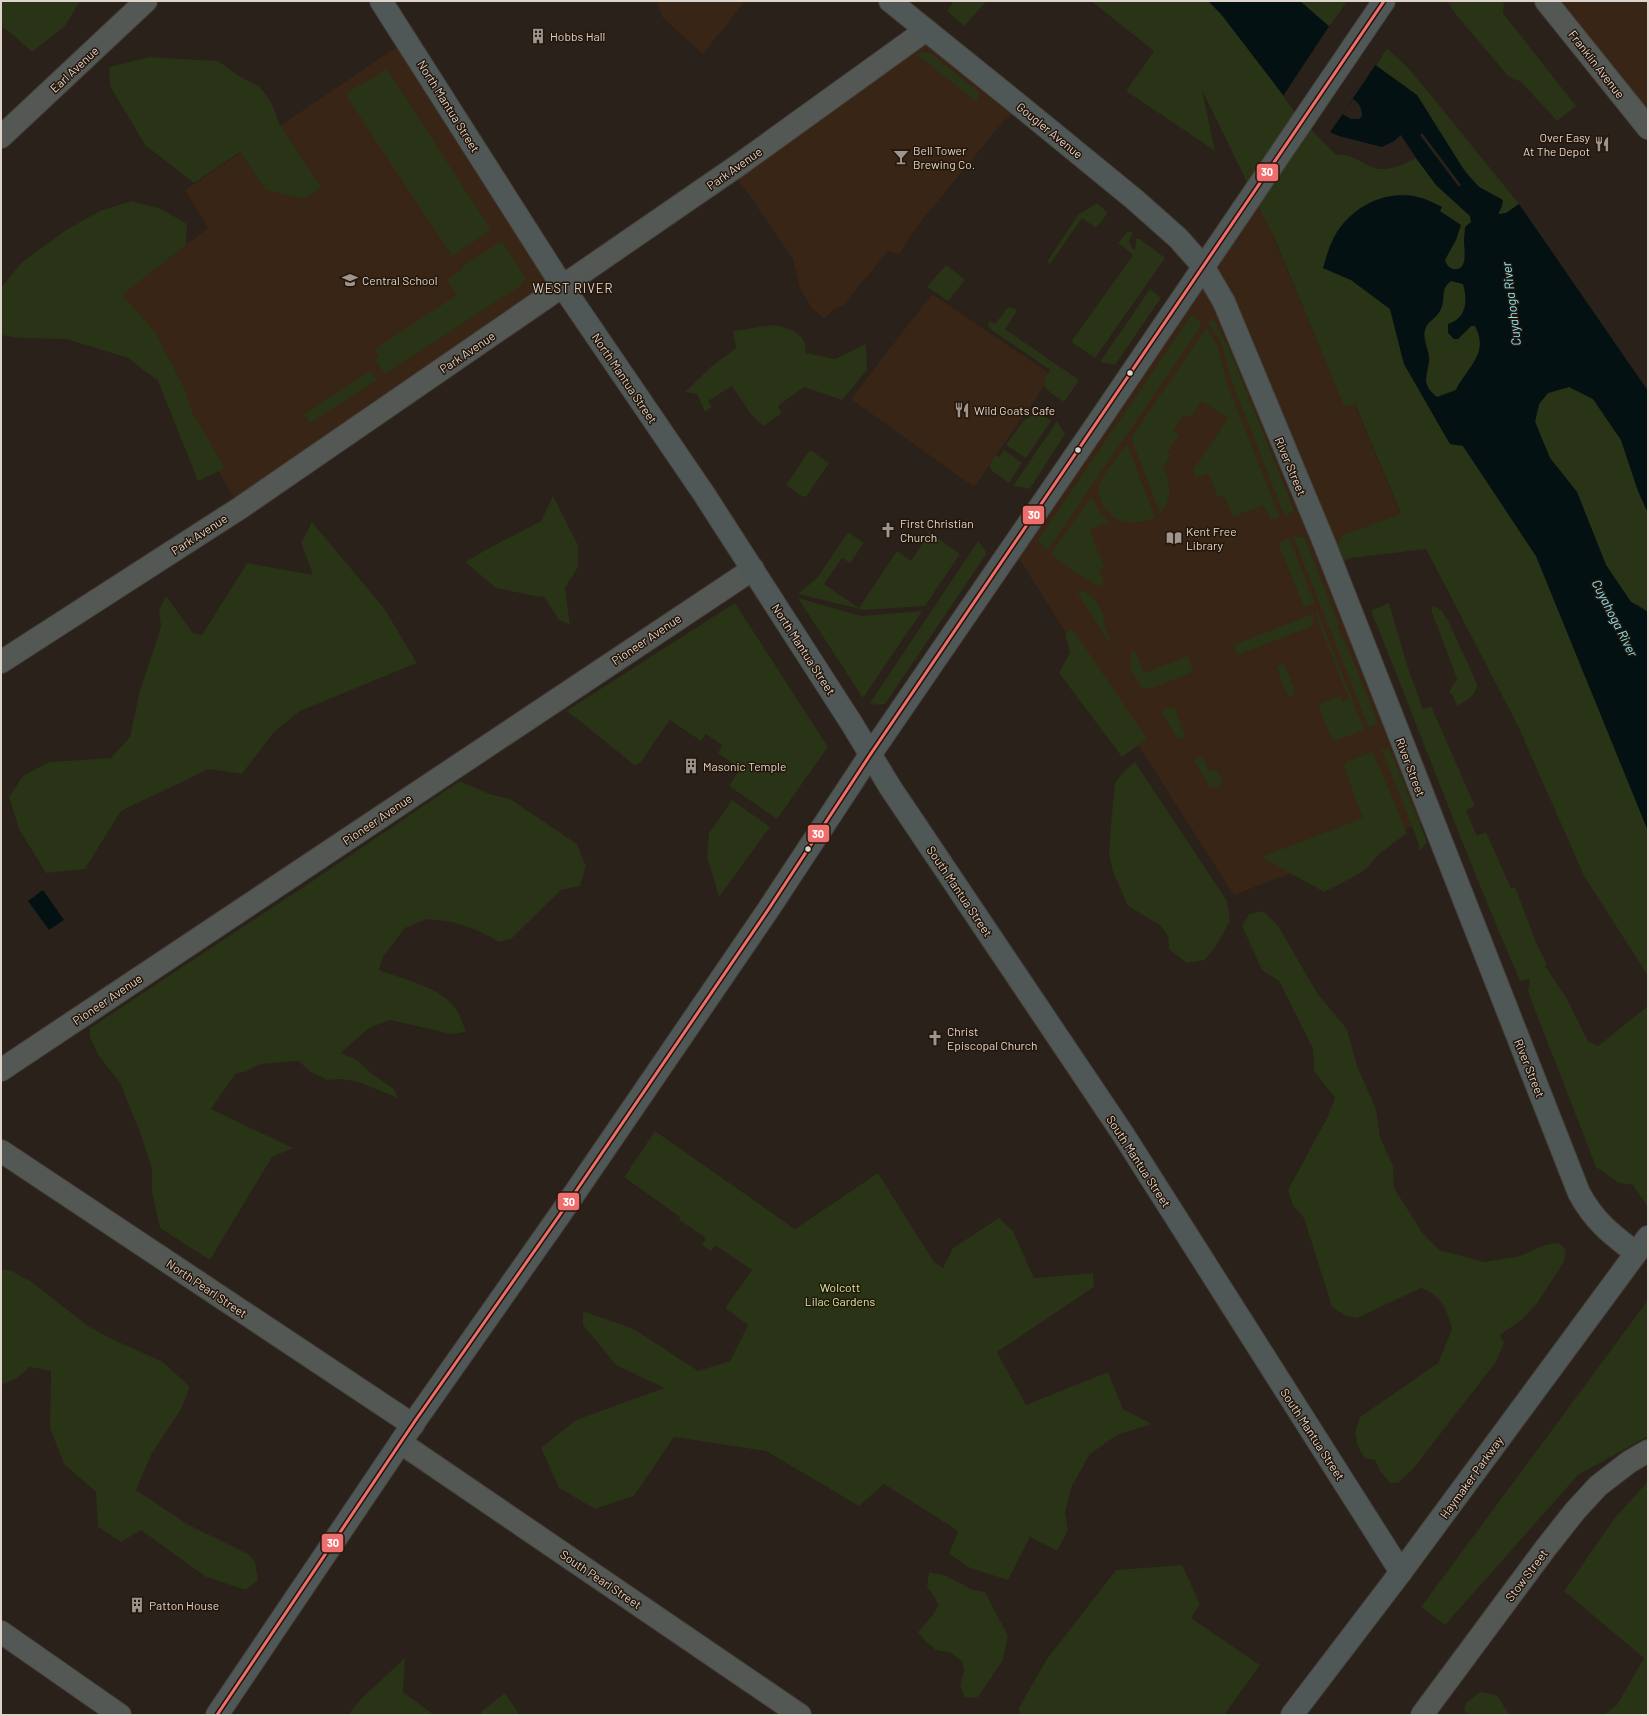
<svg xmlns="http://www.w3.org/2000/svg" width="1649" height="1716" font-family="Barlow,sans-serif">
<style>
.built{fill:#382516}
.green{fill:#293315}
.water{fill:#041113;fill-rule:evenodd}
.pier{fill:#29211a}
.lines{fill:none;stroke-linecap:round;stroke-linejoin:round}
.minor-casing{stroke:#443e38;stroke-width:24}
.major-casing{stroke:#443e38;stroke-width:24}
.minor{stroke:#535855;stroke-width:22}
.major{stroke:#4f5857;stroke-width:22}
.bus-1-casing{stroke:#25160a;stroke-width:6}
.bus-1{stroke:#ee6d6d;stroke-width:3}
.bus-dot{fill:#dfd4cc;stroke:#25160a;stroke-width:1.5}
.labels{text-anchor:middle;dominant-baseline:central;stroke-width:3;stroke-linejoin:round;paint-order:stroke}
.poi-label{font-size:12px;fill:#dfd4cc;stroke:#25160a;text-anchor:start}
.street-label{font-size:12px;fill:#dfd4cc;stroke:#25160a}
.park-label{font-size:12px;fill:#cfeda7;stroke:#25160a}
.neighbourhood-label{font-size:13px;letter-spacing:1px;fill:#dfd4cc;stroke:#25160a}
.water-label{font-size:13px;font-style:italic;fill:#84e7f9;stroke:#25160a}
.line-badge{stroke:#25160a;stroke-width:1.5}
.badge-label{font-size:11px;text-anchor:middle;font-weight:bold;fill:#fff}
</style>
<rect width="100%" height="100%" fill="#29211a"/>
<!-- built -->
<g class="built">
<polygon points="656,1 745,1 703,54 663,18"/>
<polygon points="1549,1 1648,1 1648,125"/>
<polygon points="926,34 1019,108 1002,123 915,229 899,254 888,251 842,307 837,307 824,319 812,308 800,288 793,259 735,175"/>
<polygon points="407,40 563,287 240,508 117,298 208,228 185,190"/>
<polygon points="1254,191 1345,407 1354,403 1401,515 1351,558 1344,561 1444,814 1234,895 1012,548"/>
<polygon points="932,294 1052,375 974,487 851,399"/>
</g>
<!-- green -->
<g class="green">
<polygon points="1,1 80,1 65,26 32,52 12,34 1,26"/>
<polygon points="954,1 987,1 964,26 947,11"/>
<path d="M 1091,1 L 1208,1 L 1221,14 L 1303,121 L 1336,155 C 1352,151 1366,169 1383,169 C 1394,169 1405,163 1416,158 L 1436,185 L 1470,216 L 1471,222 L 1465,228 C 1465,232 1464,236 1464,241 C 1464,249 1469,272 1453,269 C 1449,268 1446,264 1445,260 L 1448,252 L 1440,211 L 1442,207 C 1434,203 1425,198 1416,196 C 1382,189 1346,210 1332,241 C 1328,249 1326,259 1323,268 L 1351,280 L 1390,309 L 1404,364 L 1450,444 L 1463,446 L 1536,556 L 1648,830 L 1648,976 L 1584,876 L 1518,726 L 1426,549 L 1351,558 L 1344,561 L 1337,545 L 1343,535 L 1401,514 L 1355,404 L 1345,407 L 1344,406 L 1276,242 L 1202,90 L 1215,151 L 1126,91 L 1154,51 Z"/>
<polygon points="1300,1 1344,1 1346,3 1329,27"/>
<polygon points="1447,1 1504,1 1503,13 1576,106 1557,121 1520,81 1515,80 1508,76 1457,16"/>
<polygon points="1387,48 1410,70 1430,94 1519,204 1506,213 1498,215 1503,200 1479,187 1385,74 1376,66"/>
<polygon points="922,52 930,53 979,92 977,102 916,54"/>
<polygon points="149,57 218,61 239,76 260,87 271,102 280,125 321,187 304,199 266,190 240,152 194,183 145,145 110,86 109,67"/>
<polygon points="387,69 491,230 452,256 345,94"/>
<polygon points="131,201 161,209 187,224 186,245 122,295 155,332 184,388 192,412 220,459 224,469 198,481 158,381 128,358 66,339 18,338 1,335 1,288 21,263 66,230 100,211"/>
<polygon points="1097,203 1108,213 1096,228 1082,218 1050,264 1047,262 1078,215"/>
<polygon points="1128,231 1133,233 1129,241 1132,248 1135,250 1136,239 1140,239 1165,258 1095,358 1071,342 1133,255 1118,243"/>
<polygon points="502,241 526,278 520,286 385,374 375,359 379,356 375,349 457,295 447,280 462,270 461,267"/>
<polygon points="946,265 965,280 948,301 927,287"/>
<path d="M 1452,281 L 1463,284 C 1467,298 1467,310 1456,322 L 1458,339 L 1471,326 L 1475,326 C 1490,354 1467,367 1456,390 L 1437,397 L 1429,390 L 1426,382 L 1429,357 L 1424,332 L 1427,324 L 1434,317 L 1443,301 L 1445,286 Z"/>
<polygon points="1150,289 1161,298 1115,365 1100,362"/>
<path d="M 1008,307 L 1013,308 L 1017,311 L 1005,329 L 1079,380 L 1064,402 C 1058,397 1045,391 1044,383 C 1044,379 1048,374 1050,370 L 989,328 L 988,324 L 990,321 L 995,324 Z"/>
<polygon points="1192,314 1202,325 1047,551 1038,540"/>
<polygon points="1213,318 1230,351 1294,510 1285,517 1232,382 1221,342 1209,324"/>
<path d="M 773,325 C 783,326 798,330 804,341 C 806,344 805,350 806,353 L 835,359 L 866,344 L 867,370 L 842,400 L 804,387 L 778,406 L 782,413 L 763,426 L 750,413 L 732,386 L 708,401 L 712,407 L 705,412 L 697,394 L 685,392 L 712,366 L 736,348 L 733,331 Z"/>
<path d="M 1206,328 L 1217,344 L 1228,386 L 1280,518 L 1271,520 L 1263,505 L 1233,517 L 1224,496 L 1218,498 L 1208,473 L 1195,478 L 1193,470 L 1228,418 L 1202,401 L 1190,418 L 1184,414 L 1173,431 L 1179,435 L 1167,452 L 1171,455 L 1163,468 C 1171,482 1173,500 1160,513 L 1131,438 Z"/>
<polygon points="370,371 377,380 310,423 304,414"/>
<polygon points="1569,387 1593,399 1621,440 1638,491 1648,513 1648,612 1639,605 1631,602 1606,565 1577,492 1550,458 1535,422 1539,404 1548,393"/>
<polygon points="1038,412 1051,421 1026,458 1006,445 1023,421"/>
<polygon points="1057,421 1065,434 1030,489 1013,486"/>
<path d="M 1127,444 L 1155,517 C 1136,527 1112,524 1102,503 C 1100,498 1098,491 1099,485 C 1101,478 1121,452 1127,444 Z"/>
<polygon points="810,450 829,463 806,497 804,496 803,497 786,485"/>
<polygon points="1004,450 1022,463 1009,483 992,471 989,464 996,455 999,457"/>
<polygon points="553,496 578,545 578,567 565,588 570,625 559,620 544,597 535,596 496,588 465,562 489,548 541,521"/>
<polygon points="1089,499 1094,500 1102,516 1110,523 1104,525 1102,524 1090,530 1104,568 1099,570 1104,583 1098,586 1068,568 1051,554"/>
<polygon points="312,522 384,608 417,663 300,711 274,732 242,774 209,769 121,811 85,869 46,873 19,829 9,797 23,776 49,762 111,758 130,737 140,690 161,627 159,610 166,596 193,633 202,635 247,563 313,575 301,543"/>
<polygon points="928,531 960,554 925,606 864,610 798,594 817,578 848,532 864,543 850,563 842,558 824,584 859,608 897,551 911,561 928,535"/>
<polygon points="1293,536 1304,537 1339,625 1337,626 1342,639 1344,639 1377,720 1377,723 1369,728"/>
<polygon points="1289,538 1315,604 1312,605 1311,604 1304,607 1279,546 1279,543"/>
<polygon points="978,541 987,553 885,704 876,705 870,703"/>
<path d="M 1080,590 C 1095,594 1100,607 1106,620 L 1103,621 L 1113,648 L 1078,594 Z"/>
<polygon points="798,598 861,616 922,611 863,698"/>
<polygon points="735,603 828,747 777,819 729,786 740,769 718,753 722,745 706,734 701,741 670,720 640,763 634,765 580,721 566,711"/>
<path d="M 1389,603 L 1408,668 L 1423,709 L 1431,706 L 1475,806 L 1466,810 L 1477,836 L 1486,832 L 1511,888 L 1515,887 L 1536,942 L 1547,965 L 1545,966 L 1566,997 L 1588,1041 L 1598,1046 L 1648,1006 L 1648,1207 L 1633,1185 L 1619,1183 L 1596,1167 L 1533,1005 L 1528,991 L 1530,979 L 1520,981 C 1467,859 1421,734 1371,611 Z"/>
<path d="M 1434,606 L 1441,610 L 1448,620 L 1477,684 C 1476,697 1467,700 1457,706 L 1453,696 L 1449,692 L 1457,679 L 1432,612 L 1432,607 Z"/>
<polygon points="1317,611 1364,730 1336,740 1331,737 1319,707 1320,704 1341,696 1342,701 1349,699 1315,613"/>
<polygon points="1313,614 1313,626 1237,655 1233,645"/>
<polygon points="1072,628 1147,739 1122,757 1059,673 1070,652 1065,634"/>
<polygon points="1135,650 1144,673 1188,656 1193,672 1150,689 1141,687 1130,668 1131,655 1130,651"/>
<polygon points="1281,664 1285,665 1295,691 1292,697 1287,695 1277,669 1277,667"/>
<polygon points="1170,707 1175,708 1185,735 1182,739 1177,738 1162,713 1164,709"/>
<polygon points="1381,749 1390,749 1427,842 1420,851 1416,836"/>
<polygon points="1373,752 1407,833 1379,854 1368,867 1359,874 1324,892 1261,857 1363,818 1344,767 1347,761"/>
<polygon points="1199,757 1201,757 1204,759 1209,772 1217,769 1222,782 1220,786 1213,788 1210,787 1194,762"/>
<polygon points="1135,762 1227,901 1230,921 1218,943 1205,960 1187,963 1169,949 1168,936 1160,925 1128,906 1113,872 1109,854 1111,823 1115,783 1123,772"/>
<path d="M 460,781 L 489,794 L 510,799 L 577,844 L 586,866 L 580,886 L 561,890 L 511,939 L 500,942 L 474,929 L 452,922 L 427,919 L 405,928 L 383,957 L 379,970 C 402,979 442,987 456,1009 C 461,1016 463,1025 466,1032 L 451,1034 L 390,1020 L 369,1028 L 341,1053 L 357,1060 L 372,1074 L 394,1089 L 398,1098 L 358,1082 L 341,1079 L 327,1080 L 309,1071 L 299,1061 L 261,1064 L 245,1072 L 236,1073 L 211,1109 L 293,1148 L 272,1157 L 210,1260 L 160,1228 L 152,1193 L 152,1169 L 142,1138 L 120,1083 L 99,1056 L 93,1044 L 90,1037 L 90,1028 L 311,882 Z"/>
<polygon points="732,800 770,827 719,897 707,857 709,833"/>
<path d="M 1263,911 L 1279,927 L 1317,993 L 1347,1029 L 1357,1066 L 1376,1109 L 1380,1137 L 1393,1166 L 1394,1188 L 1422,1232 L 1439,1250 L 1485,1262 L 1520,1256 L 1545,1245 L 1559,1243 L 1566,1250 L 1564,1262 L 1538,1302 L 1523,1319 L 1500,1335 L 1504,1343 L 1496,1362 L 1413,1469 L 1398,1483 L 1390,1483 L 1380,1471 L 1375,1460 L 1365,1458 L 1358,1447 L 1355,1433 L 1360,1417 L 1438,1363 L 1452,1329 C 1446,1309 1443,1297 1421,1288 L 1357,1318 L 1344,1315 L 1332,1307 L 1304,1218 L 1293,1206 L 1288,1190 L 1328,1116 L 1335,1098 L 1314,1071 L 1313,1049 L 1279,981 L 1262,970 L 1242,926 L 1249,914 Z"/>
<polygon points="655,1131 795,1229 878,1173 934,1262 943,1268 953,1248 999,1218 1013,1231 1034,1278 1093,1273 1094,1287 997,1352 1026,1405 1108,1372 1123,1409 1152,1424 1117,1435 1090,1454 1072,1486 1065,1513 1068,1530 1057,1551 1030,1537 1008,1580 970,1568 949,1554 958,1531 884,1484 859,1506 766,1451 674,1437 634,1496 595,1509 559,1488 541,1448 576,1420 664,1388 616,1365 583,1325 583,1311 634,1329 698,1371 730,1361 748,1325 725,1308 752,1270 715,1245 711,1251 702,1245 706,1238 679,1220 680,1217 624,1177"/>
<polygon points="1,1270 10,1270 32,1282 88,1326 112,1339 163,1362 190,1387 181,1409 151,1455 136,1490 187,1524 248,1554 255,1561 258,1580 246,1590 206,1577 141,1530 121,1542 98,1527 96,1492 64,1464 50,1428 51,1371 30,1367 17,1378 1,1385"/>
<polygon points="1648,1300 1648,1436 1578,1475 1445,1625 1421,1607"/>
<polygon points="1648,1481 1648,1715 1604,1715 1617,1705 1644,1658 1564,1591 1614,1519"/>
<polygon points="1182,1565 1200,1604 1191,1618 1260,1665 1224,1715 1022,1715 1018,1709 1047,1659 1116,1570"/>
<polygon points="929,1572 947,1576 971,1589 985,1592 1008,1636 1003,1660 978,1697 965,1698 960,1686 964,1670 962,1661 951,1653 936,1650 925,1641 918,1632 933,1615 938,1605 934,1596 927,1587"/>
<polygon points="405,1658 403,1692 434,1715 348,1715 362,1698"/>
<polygon points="1480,1692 1497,1695 1507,1711 1511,1715 1469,1715 1464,1710 1466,1703"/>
<polygon points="505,1693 520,1715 480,1715 482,1711"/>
</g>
<!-- water -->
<g class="water">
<path d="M 1208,1 L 1300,1 L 1363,56 L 1417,95 L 1466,173 L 1479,187 L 1503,200 L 1502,206 L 1498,214 L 1506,213 L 1519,204 L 1648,391 L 1648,513 L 1638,491 L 1621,440 L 1593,399 L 1569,387 L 1548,393 L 1539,404 L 1535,422 L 1550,458 L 1577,492 L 1606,565 L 1631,602 L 1648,612 L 1647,628 L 1648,632 L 1648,831 L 1536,556 L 1463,446 L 1450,444 L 1404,364 L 1390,309 L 1351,280 L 1323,268 C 1326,259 1328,250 1332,242 C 1346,210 1383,189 1417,197 C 1426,199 1434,203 1442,207 L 1440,211 L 1461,225 L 1456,240 L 1445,260 C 1446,264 1449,268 1453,269 C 1469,272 1464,249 1464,240 C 1464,236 1465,232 1465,227 L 1471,222 L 1470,216 L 1436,185 L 1416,158 L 1401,135 L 1394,141 L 1382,147 L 1339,136 L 1303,121 L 1221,14 ZM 1353,99 C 1359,103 1362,108 1362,116 L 1359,119 L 1351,119 L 1342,114 ZM 1422,133 L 1461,185 L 1459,187 L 1420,135 ZM 1451,281 L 1463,284 C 1468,301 1467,318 1448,324 L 1448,333 L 1454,339 L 1458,339 L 1471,326 L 1475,326 C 1490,354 1467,367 1456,390 L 1437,397 C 1432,393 1427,388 1426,382 C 1425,374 1430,365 1429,357 C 1428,348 1422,339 1425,330 C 1427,321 1436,319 1440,311 C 1447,299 1438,291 1451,281 Z"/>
<polygon points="43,890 64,920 49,930 28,901"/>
</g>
<!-- pier -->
<polygon class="pier" points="1330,25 1376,64 1329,134 1302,122 1283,96"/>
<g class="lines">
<defs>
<g id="minor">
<polyline points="1546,1 1648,128"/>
<polyline points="1,137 146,1"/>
<polyline points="1,662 240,508 740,164 926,30"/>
<polyline points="1,1070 753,569"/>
<polyline points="1,1151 413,1425"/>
<polyline points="401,1443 800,1715"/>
<polyline points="1,1632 120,1715"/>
<polyline points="1422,1715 1545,1549 1575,1511 1598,1486 1629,1462 1648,1451"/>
</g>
<g id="major">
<polyline points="381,1 563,287 704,494 852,724 890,787 1123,1134 1401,1572"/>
<path d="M 890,1 L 1024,109 L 1134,199 L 1178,238 L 1203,266 L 1224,302 L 1323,540 L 1579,1193 C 1594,1221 1611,1234 1636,1253"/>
<polyline points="217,1715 415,1421 559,1216 768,910 870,755 1103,415 1384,1"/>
<polyline points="1292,1715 1401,1572 1648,1237"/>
</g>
</defs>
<!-- minor casing -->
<use href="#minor" class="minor-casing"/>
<!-- major casing -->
<use href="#major" class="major-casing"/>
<!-- minor -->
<use href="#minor" class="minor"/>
<!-- major -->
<use href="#major" class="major"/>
<defs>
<polyline id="bus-1" points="217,1715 415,1421 559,1216 768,910 870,755 1384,1"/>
</defs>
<!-- bus-1 casing -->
<use href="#bus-1" class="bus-1-casing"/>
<!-- bus-1 -->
<use href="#bus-1" class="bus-1"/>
</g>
<!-- icons -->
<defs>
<symbol id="building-bare" viewBox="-9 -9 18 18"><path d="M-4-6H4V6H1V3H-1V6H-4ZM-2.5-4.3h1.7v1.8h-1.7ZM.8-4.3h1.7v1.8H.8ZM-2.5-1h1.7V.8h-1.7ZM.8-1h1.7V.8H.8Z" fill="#9f958e" stroke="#25160a" stroke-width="2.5" paint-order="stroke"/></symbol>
<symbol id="restaurant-bare" viewBox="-9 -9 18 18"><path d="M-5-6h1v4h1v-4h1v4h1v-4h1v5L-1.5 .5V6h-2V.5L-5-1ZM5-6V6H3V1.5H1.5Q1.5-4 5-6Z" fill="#9f958e" stroke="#25160a" stroke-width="2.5" paint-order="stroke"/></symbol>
<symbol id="bar-bare" viewBox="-9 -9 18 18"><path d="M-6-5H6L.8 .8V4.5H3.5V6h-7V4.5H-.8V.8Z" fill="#9f958e" stroke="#25160a" stroke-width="2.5" paint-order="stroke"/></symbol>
<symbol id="school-bare" viewBox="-9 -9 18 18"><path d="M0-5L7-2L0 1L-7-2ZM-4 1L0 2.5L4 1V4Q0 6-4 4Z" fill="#9f958e" stroke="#25160a" stroke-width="2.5" paint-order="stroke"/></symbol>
<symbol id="church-bare" viewBox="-9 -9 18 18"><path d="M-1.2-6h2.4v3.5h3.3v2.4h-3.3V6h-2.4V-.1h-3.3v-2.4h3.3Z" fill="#9f958e" stroke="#25160a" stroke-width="2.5" paint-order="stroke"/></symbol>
<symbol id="library-bare" viewBox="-9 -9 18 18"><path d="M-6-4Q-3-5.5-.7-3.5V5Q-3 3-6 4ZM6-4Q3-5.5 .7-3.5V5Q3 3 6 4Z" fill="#9f958e" stroke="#25160a" stroke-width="2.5" paint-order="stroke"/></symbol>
</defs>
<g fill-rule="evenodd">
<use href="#building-bare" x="527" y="25" width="22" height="22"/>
<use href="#restaurant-bare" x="1591" y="133" width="22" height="22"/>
<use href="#bar-bare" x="890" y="146" width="22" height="22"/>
<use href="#school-bare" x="339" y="269" width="22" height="22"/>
<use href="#restaurant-bare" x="951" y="399" width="22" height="22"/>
<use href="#church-bare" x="877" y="519" width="22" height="22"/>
<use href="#library-bare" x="1163" y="527" width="22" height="22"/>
<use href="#building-bare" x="680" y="755" width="22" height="22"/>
<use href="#church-bare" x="924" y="1027" width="22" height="22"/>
<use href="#building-bare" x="126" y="1594" width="22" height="22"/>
</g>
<!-- markers -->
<g class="bus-dot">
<circle cx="1130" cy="373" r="3.5"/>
<circle cx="1078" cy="450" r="3.5"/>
<circle cx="808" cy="849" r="3.5"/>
</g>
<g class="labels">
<!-- poi labels -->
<g class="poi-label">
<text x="550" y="36">Hobbs Hall</text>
<text x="1590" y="137" text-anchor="end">Over Easy<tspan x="1590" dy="14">At The Depot</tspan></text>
<text x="913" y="150">Bell Tower<tspan x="913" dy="14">Brewing Co.</tspan></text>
<text x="362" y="280">Central School</text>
<text x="974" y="410">Wild Goats Cafe</text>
<text x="900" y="523">First Christian<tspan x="900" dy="14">Church</tspan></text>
<text x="1186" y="531">Kent Free<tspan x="1186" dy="14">Library</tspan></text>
<text x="703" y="766">Masonic Temple</text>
<text x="947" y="1031">Christ<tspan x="947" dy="14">Episcopal Church</tspan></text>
<text x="149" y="1605">Patton House</text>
</g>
<!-- street labels -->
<g class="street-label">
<text transform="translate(1597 64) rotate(52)">Franklin Avenue</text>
<text transform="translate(74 69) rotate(-43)">Earl Avenue</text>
<text transform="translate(449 106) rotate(58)">North Mantua Street</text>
<text transform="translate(1050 130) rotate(39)">Gougler Avenue</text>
<text transform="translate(734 168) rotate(-35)">Park Avenue</text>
<text transform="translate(467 352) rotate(-34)">Park Avenue</text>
<text transform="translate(625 378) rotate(56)">North Mantua Street</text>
<text transform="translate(1291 466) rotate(67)">River Street</text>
<text transform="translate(199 534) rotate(-33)">Park Avenue</text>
<text transform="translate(646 639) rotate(-34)">Pioneer Avenue</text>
<text transform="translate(804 649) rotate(57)">North Mantua Street</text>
<text transform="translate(1411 767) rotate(69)">River Street</text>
<text transform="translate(377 819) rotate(-34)">Pioneer Avenue</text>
<text transform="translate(960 891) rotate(56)">South Mantua Street</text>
<text transform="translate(107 999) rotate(-34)">Pioneer Avenue</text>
<text transform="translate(1530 1068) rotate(68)">River Street</text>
<text transform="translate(1139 1161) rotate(57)">South Mantua Street</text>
<text transform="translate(207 1288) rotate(34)">North Pearl Street</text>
<text transform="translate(1313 1434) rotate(57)">South Mantua Street</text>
<text transform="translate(1471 1477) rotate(-54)">Haymaker Parkway</text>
<text transform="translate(1526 1575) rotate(-53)">Stow Street</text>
<text transform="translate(601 1579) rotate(34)">South Pearl Street</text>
</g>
<!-- park labels -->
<g class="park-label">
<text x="840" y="1287">Wolcott<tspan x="840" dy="14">Lilac Gardens</tspan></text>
</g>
<!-- neighbourhood labels -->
<g class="neighbourhood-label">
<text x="573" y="288">WEST RIVER</text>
</g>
<!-- water labels -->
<g class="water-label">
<text transform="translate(1511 304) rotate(-97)">Cuyahoga River</text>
<text transform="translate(1615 618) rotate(63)">Cuyahoga River</text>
</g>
</g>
<g class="line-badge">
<rect x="1256" y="163" width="23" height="19" rx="4" fill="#ee6d6d"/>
<rect x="1022" y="505" width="23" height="20" rx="4" fill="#ee6d6d"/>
<rect x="807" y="824" width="23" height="19" rx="4" fill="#ee6d6d"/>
<rect x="557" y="1192" width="23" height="19" rx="4" fill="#ee6d6d"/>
<rect x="321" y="1533" width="23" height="20" rx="4" fill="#ee6d6d"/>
</g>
<g class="badge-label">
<text x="1267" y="176">30</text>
<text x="1034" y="519">30</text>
<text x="818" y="838">30</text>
<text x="569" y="1206">30</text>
<text x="333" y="1547">30</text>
</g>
<!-- border -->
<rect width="1649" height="1716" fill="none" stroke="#dfd4cc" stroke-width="4"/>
</svg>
